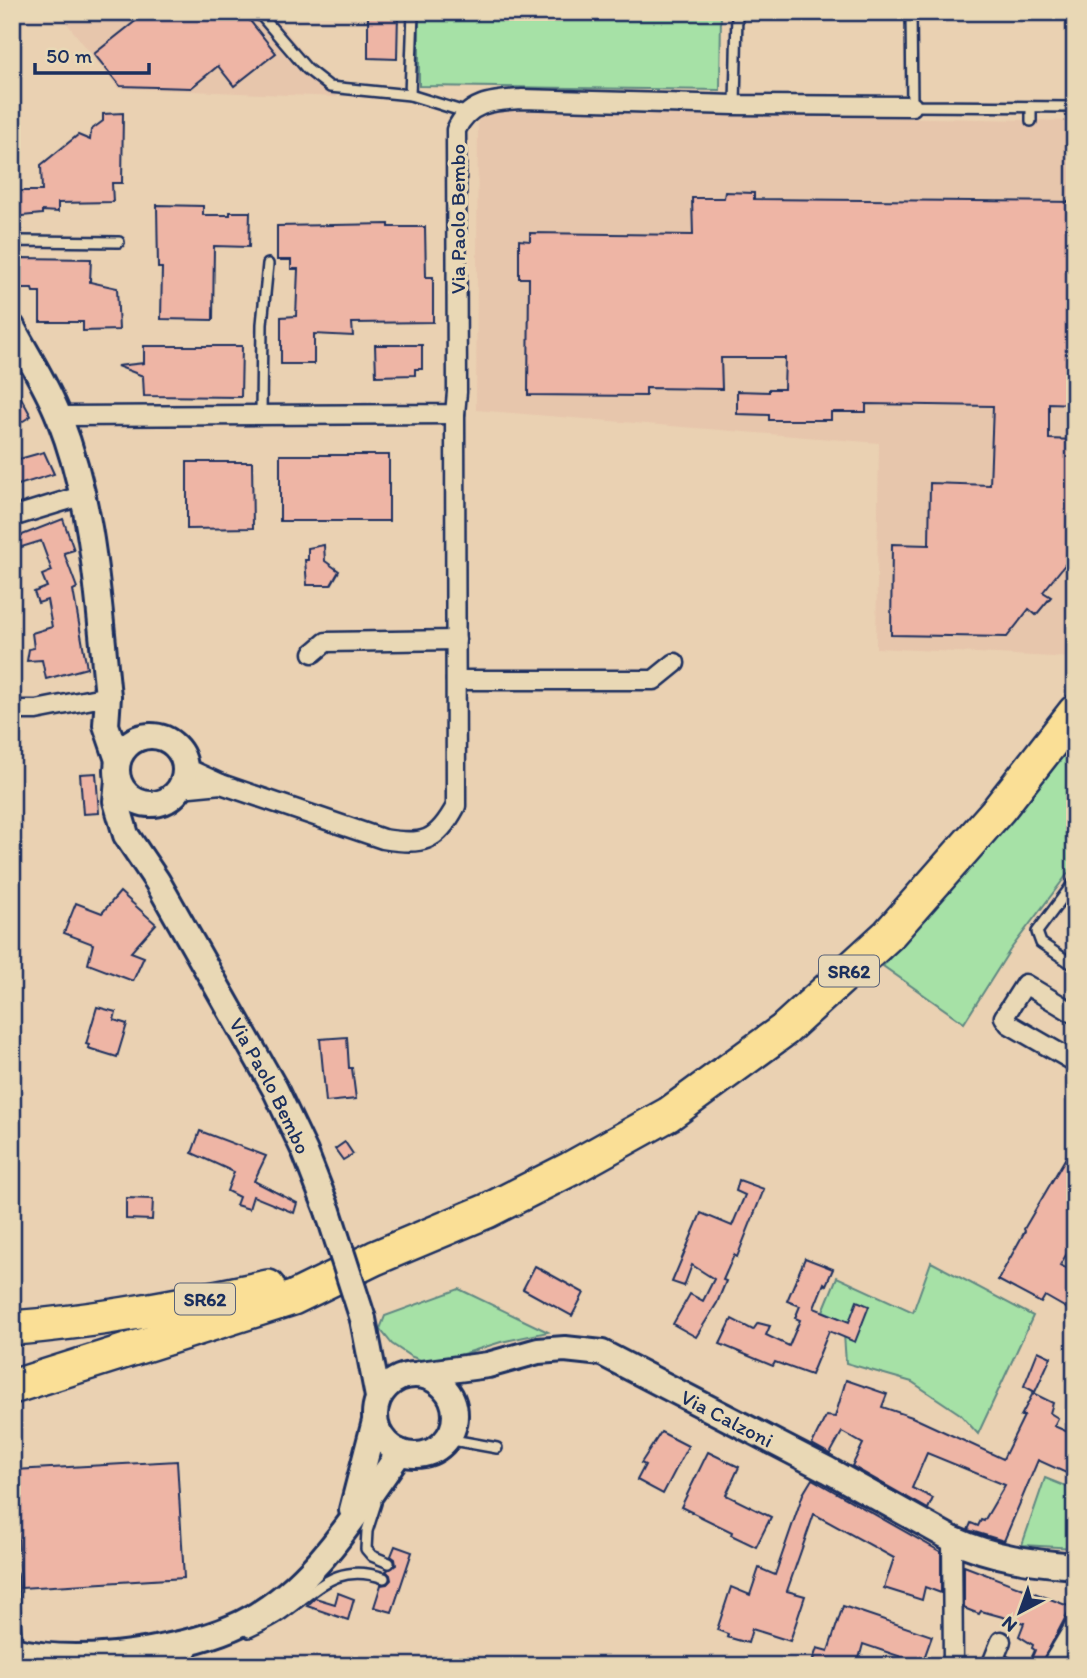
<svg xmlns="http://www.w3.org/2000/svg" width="1087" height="1678" font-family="Itim,sans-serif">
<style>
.built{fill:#e7c6ac}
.green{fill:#a6e1a6;stroke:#608882;stroke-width:2}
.building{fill:#eeb5a5;stroke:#1b2f5e;stroke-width:2}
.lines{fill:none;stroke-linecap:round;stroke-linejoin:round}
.lane-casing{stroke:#1b2f5e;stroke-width:14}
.street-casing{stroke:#1b2f5e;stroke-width:23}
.secondary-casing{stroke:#1b2f5e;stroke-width:30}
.highway-casing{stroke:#1b2f5e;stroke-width:38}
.lane{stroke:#e9d8b5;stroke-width:9}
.street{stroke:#e9d8b5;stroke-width:18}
.secondary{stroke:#e9d8b5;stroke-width:24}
.highway{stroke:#fadf96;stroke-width:33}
.secondary-bridge-casing{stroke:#1b2f5e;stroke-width:30;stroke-linecap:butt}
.secondary-bridge{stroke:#e9d8b5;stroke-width:24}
.labels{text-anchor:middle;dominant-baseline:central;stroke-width:7;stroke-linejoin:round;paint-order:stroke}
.shield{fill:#e9d8b5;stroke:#596278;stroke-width:2}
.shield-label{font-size:19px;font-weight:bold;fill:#1b2f5e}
.street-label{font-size:21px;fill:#1b2f5e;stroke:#e9d8b5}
</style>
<rect width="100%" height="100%" fill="#ead1b2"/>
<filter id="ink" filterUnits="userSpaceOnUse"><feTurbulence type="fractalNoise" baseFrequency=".0143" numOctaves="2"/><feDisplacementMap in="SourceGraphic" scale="14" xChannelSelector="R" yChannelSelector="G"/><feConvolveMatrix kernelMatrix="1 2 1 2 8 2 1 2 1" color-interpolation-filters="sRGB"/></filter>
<g filter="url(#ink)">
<!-- built -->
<g class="built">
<polygon points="58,12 271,12 338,97 118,88"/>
<polygon points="503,109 1075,121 1075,658 876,648 879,443 476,410 478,119"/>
</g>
<!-- green -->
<g class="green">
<polygon points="419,12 721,12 720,90 419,86"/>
<polygon points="1075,737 1075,864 1010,950 964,1023 883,966"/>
<polygon points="931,1262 1033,1316 978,1434 960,1414 912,1382 846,1363 843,1320 823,1311 837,1277 913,1312"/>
<polygon points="459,1289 548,1332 501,1342 431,1364 410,1356 392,1344 380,1329 385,1316"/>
<polygon points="1045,1478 1075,1490 1075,1548 1022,1545"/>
</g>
<!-- building -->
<g class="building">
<polygon points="147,12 243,12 276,53 234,86 218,66 191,88 120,86 94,54"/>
<polygon points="368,12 398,12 397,59 368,58"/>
<polygon points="123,113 122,183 112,183 113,202 58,203 58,212 42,211 42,214 12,217 12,191 42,191 41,165 78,135 90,140 91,130 103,121 103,114"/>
<polygon points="725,192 754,193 754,199 1075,202 1075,404 1049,403 1049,439 1075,440 1075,552 1043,592 1051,597 1036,615 1029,609 1007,637 891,635 892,544 929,545 930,483 990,485 993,406 866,404 866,412 831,412 831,420 769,420 769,415 737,414 737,391 769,392 769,389 784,389 785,358 721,358 722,389 646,388 646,396 528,395 529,278 519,278 519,240 530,241 530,233 693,235 692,198 724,198"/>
<polygon points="157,205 203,206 203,215 230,215 230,212 250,212 249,247 214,246 213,320 161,319 162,268 158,268"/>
<polygon points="389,224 389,227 425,227 426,277 433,277 433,322 352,323 353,336 314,334 314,364 281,364 281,317 296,316 298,269 291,269 291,260 277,260 277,226"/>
<polygon points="20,258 91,259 90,282 117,288 119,330 83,331 83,322 40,322 40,292 33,292 32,289 18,289 17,267 20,267"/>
<polygon points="375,345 422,345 422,369 415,369 415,375 376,376"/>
<polygon points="144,346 242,346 241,397 144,396 143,376 117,366 144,363"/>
<polygon points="12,381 31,416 12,428"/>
<polygon points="44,452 54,474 12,487 12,461"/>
<rect x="280" y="455" width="109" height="66"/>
<polygon points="187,462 252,462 253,528 187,529"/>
<polygon points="63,519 74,550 64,553 77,588 73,590 87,668 46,679 42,660 27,661 29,649 34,648 32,633 52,627 47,600 38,603 34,592 47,587 42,575 52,571 41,541 12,550 12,539"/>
<polygon points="324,545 325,561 339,571 331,585 307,585 305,560 308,560 308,548"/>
<polygon points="96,773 99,813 83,814 80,774"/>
<polygon points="120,892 156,924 131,952 144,957 133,981 88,964 93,944 64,933 76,903 102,913"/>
<polygon points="97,1007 116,1012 114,1020 127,1024 117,1057 88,1048 89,1045 86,1044"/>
<polygon points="347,1037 349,1068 352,1068 356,1099 326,1102 320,1039"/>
<polygon points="200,1131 266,1156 254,1181 297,1203 294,1213 253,1196 249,1209 236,1205 239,1197 227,1191 234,1172 192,1153"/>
<polygon points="345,1142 353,1154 343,1160 335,1149"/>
<polygon points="1075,1142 1075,1240 1060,1265 1075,1273 1075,1313 1045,1296 1041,1303 998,1280 1025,1231 1024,1229"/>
<polygon points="739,1180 764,1189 737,1257 734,1255 723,1280 726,1281 717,1303 696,1337 673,1324 690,1294 703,1301 714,1279 692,1265 684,1286 672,1282 701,1213 732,1226 745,1195 736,1191"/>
<polygon points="126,1198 153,1199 152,1220 126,1219"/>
<polygon points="805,1258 833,1269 826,1285 824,1283 814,1308 849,1322 857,1301 869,1306 855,1342 829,1331 811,1375 775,1362 773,1366 720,1344 732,1319 753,1330 758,1323 770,1326 766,1335 789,1346 800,1320 795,1318 800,1306 787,1301"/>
<polygon points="535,1266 584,1293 572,1316 523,1289"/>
<polygon points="1038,1351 1051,1357 1035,1392 1024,1386"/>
<polygon points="846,1380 887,1394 882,1407 912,1417 1003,1459 1024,1416 1021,1416 1033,1393 1053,1403 1050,1413 1058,1418 1054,1426 1075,1435 1075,1477 1038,1460 1004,1541 968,1530 971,1523 978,1526 981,1520 984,1521 1005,1485 927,1453 912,1488 933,1498 928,1509 852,1466 863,1444 842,1432 830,1454 812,1444 826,1416 835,1417"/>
<polygon points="661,1432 688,1446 663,1494 637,1480 645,1465 641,1463"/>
<polygon points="708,1452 739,1467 726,1495 771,1517 756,1547 731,1535 732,1532 681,1507"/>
<polygon points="177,1461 184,1578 21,1588 15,1470"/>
<polygon points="812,1479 941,1552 941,1593 925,1587 922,1600 884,1588 894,1558 814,1514 787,1591 805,1596 790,1641 752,1629 748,1643 727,1637 728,1634 717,1630 731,1587 750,1595 759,1568 775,1575 803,1494"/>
<polygon points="395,1546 412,1552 392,1612 374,1607 381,1585 387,1584 391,1580 390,1575 386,1571 396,1565 395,1559 391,1556"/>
<polygon points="964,1566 1071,1607 1040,1666 1028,1666 1035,1650 1032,1648 1033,1645 1019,1636 1024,1623 981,1611 979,1614 964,1608"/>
<polygon points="338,1593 354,1599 348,1620 307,1606 315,1598 335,1604"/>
<polygon points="843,1606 932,1636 922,1664 863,1644 857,1666 811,1666 817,1648 828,1651"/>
</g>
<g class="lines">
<defs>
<g id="lane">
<polyline points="258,12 307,69 330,87 410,95 468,113"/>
<polyline points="911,12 912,106 1075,107"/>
<polyline points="410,95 413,12"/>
<polyline points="735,105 737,12"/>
<polyline points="1031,121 1031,107"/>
<polyline points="12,246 21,241 119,242"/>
<polyline points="261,415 262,324 268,264"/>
<polyline points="1075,881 1037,932 1041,943 1075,966"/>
<polyline points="447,1439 497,1448"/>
<polyline points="376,1503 367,1531 366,1549 372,1556 389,1563"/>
<polyline points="12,1576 17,1647"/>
<path d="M 249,1632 C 259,1627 269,1623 278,1617 C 316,1592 334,1561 384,1578"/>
</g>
<g id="street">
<path d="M 59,416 L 455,414 L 457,392 L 456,130 C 469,101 494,101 522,99 L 735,105 L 912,106"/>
<polyline points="12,517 84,495"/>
<polyline points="313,653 326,642 456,640"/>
<polyline points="456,680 654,680 675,663"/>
<polyline points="12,710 36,710 108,696"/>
<path d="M 184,767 L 221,784 L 383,839 C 423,845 436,843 456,806 L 455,414"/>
<polyline points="180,788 221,784"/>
<polyline points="1075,1014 1025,984 1004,1017 1009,1024 1075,1062"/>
<polyline points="952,1539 953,1666"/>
<polyline points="1001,1641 993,1661 1004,1666"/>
<polyline points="155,1649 166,1666"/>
<polyline points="178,1666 192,1642"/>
<polyline points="1051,1666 1075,1626"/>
</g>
<g id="secondary">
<path d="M 12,327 C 28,357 47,386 59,417 C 95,508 98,601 108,696 L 106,725 L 118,760"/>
<circle cx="151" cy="770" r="34"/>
<path id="s1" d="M 118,780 L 116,801 L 126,835 L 157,881 L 275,1089 L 305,1152 L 328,1211"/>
<polyline points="363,1319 378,1397"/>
<path id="s2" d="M 420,1374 L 488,1365 L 538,1351 L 565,1349 L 602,1353 L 828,1470 L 952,1539 C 994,1558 1030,1562 1075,1566"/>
<circle cx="415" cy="1415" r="40"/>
<polyline points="352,1510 375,1421"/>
<path d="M 12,1650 C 57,1661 105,1658 150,1650 C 182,1644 213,1637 242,1623 C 312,1589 356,1514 400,1452"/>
</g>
<g id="highway">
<path d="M 12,1328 C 95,1322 187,1304 268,1287"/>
<polyline points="12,1387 293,1298 375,1258 487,1211 570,1169 669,1114 784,1030 888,935 999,809 1075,712"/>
</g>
</defs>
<!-- lane casing -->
<use href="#lane" class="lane-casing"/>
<!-- street casing -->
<use href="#street" class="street-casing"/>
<!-- secondary casing -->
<use href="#secondary" class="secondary-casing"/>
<!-- highway casing -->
<use href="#highway" class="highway-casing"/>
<!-- lane -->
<use href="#lane" class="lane"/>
<!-- street -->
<use href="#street" class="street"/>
<!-- secondary -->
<use href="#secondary" class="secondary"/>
<!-- highway -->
<use href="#highway" class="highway"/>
<defs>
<polyline id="secondary-bridge" points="328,1211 363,1319"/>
</defs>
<!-- secondary-bridge casing -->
<use href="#secondary-bridge" class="secondary-bridge-casing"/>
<!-- secondary-bridge -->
<use href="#secondary-bridge" class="secondary-bridge"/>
</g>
</g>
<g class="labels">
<!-- shield labels -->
<g class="shield">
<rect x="819" y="955.5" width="60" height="31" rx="5"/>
<rect x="175" y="1283.5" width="60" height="31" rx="5"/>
</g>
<g class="shield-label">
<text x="849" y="971">SR62</text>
<text x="205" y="1299">SR62</text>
</g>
<!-- street labels -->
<g class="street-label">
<text transform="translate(457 219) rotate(-90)">Via Paolo Bembo</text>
<text stroke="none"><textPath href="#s1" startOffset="346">Via Paolo Bembo</textPath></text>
<text stroke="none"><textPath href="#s2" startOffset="326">Via Calzoni</textPath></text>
</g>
</g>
<!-- margin -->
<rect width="1087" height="1678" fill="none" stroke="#e9d8b5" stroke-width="42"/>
<rect x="21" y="21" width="1045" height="1636" fill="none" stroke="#1b2f5e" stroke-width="2.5" filter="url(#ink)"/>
<!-- north arrow -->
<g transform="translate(1020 1612) rotate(221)" stroke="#e9d8b5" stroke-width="5" paint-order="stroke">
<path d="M0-5L12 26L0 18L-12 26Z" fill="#1b2f5e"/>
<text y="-10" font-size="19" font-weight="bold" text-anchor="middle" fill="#1b2f5e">N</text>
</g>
<!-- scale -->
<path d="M35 63v10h114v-10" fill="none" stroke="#1b2f5e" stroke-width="3.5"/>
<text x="46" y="63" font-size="21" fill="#1b2f5e" stroke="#e9d8b5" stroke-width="5" paint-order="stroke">50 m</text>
</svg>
